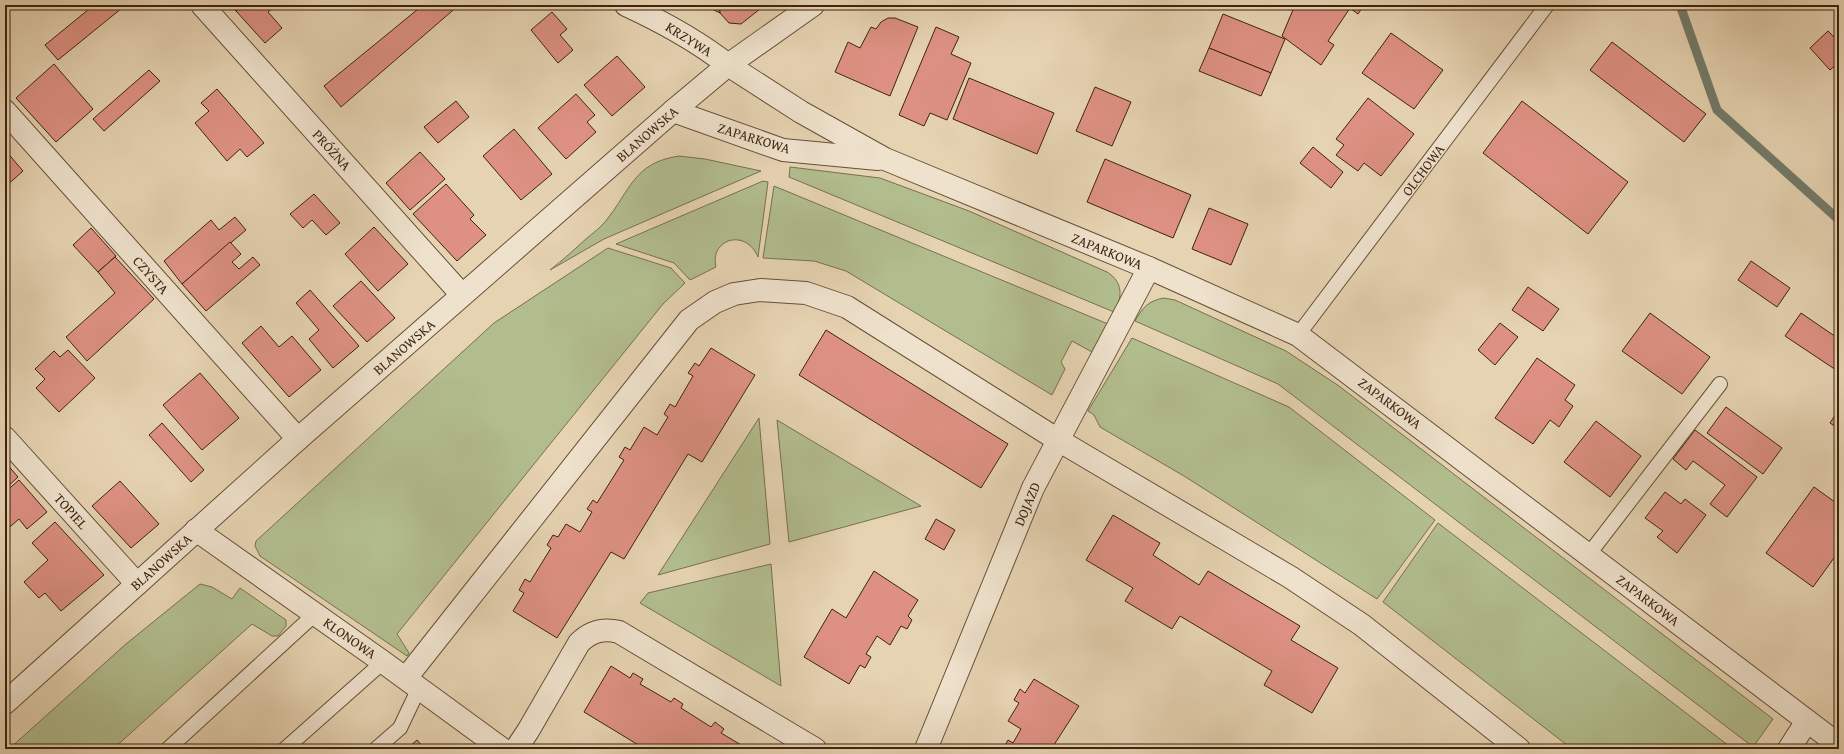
<svg xmlns="http://www.w3.org/2000/svg" width="1844" height="754" font-family="'Gentium Book Plus',serif">
<style>
.green{fill:#b2bd8e;stroke:#78704e}
.lines{fill:none;stroke-linecap:round;stroke-linejoin:round}
.stream{stroke:#737c6b;stroke-width:9}
.building{fill:#de9183;stroke:#3d230d}
.service-casing{stroke:#674f36;stroke-width:16}
.minor-casing{stroke:#674f36;stroke-width:24}
.tertiary-casing{stroke:#674f36;stroke-width:24}
.service{stroke:#efe2cd;stroke-width:14}
.minor{stroke:#efe2cd;stroke-width:22}
.tertiary{stroke:#efe2cd;stroke-width:22}
.labels{text-anchor:middle;dominant-baseline:central;stroke-width:3;stroke-linejoin:round;paint-order:stroke}
.street-label{font-size:14px;fill:#3d230d;stroke:#efe2cd}
</style>
<rect width="100%" height="100%" fill="#e6d3b2"/>
<filter id="stains"><feTurbulence type="fractalNoise" baseFrequency=".005" numOctaves="4"/><feColorMatrix values="0 0 0 0 .2 0 0 0 0 .09 0 0 0 0 .02 0 0 0 .5 -.17"/></filter>
<radialGradient id="worn" r=".72"><stop offset=".6" stop-color="#630" stop-opacity="0"/><stop offset="1" stop-color="#630" stop-opacity=".3"/></radialGradient>
<!-- green -->
<g class="green">
<path d="M 679,156 L 705,159 L 761,171 L 604,239 L 550,270 C 563,260 575,249 587,238 C 593,233 600,228 605,222 C 631,190 633,163 679,156 Z"/>
<path d="M 790,167 L 880,178 L 969,211 L 1107,272 C 1123,282 1123,297 1114,312 L 789,177 Z"/>
<path d="M 763,181 L 768,182 L 758,257 C 745,227 709,240 716,267 L 690,280 L 674,263 L 616,244 Z"/>
<polygon points="774,186 1108,324 1092,352 1072,341 1061,362 1065,369 1052,395 846,271 814,261 763,258"/>
<polygon points="608,248 671,268 685,283 663,304 397,634 409,653 407,656 260,556 255,546 256,541 494,323"/>
<path d="M 1164,298 L 1175,300 L 1286,351 L 1339,386 L 1773,719 L 1753,747 L 1278,384 L 1135,321 C 1143,307 1148,301 1164,298 Z"/>
<polygon points="1132,338 1289,407 1435,520 1377,599 1184,476 1100,427 1094,415 1088,411"/>
<polygon points="759,418 770,544 658,575"/>
<polygon points="777,420 921,506 789,542"/>
<polygon points="1438,523 1733,749 1572,749 1383,602"/>
<polygon points="771,564 781,686 640,603 648,593"/>
<polygon points="200,584 212,587 232,599 240,588 286,620 286,626 278,636 272,636 252,624 113,749 9,749 126,644"/>
</g>
<g class="lines">
<!-- stream -->
<polyline class="stream" points="1680,5 1717,110 1839,220"/>
</g>
<!-- building -->
<g class="building">
<polygon points="94,5 119,5 122,8 58,60 45,45"/>
<polygon points="231,5 243,5 236,11"/>
<polygon points="243,5 277,5 268,12 282,28 265,43 236,11"/>
<polygon points="423,5 459,5 341,107 324,86"/>
<polygon points="704,5 720,5 720,13"/>
<polygon points="720,5 765,5 741,24 729,23 720,13"/>
<polygon points="1295,5 1364,5 1358,14 1350,8 1328,41 1334,45 1321,65 1282,36"/>
<polygon points="552,12 567,29 560,35 573,50 558,63 531,30"/>
<polygon points="1223,14 1285,39 1271,73 1209,48"/>
<polygon points="888,18 895,18 918,27 890,96 835,72 848,42 860,48 871,27 876,29 881,22"/>
<polygon points="936,27 959,37 951,54 971,63 947,120 930,113 924,126 899,115"/>
<polygon points="1828,31 1839,42 1839,62 1830,70 1810,48"/>
<polygon points="1391,33 1443,70 1414,109 1362,73"/>
<polygon points="1612,42 1706,114 1684,142 1590,70"/>
<polygon points="1209,48 1271,73 1261,96 1199,71"/>
<polygon points="617,56 645,87 612,116 584,85"/>
<polygon points="54,64 93,109 56,142 16,98"/>
<polygon points="149,70 160,81 104,131 93,119"/>
<polygon points="969,78 1054,113 1037,154 953,119"/>
<polygon points="1095,87 1131,102 1112,146 1076,131"/>
<polygon points="217,89 264,143 247,157 240,149 227,161 195,123 209,111 201,103"/>
<polygon points="576,94 595,115 587,122 596,132 566,159 538,128"/>
<polygon points="1368,98 1414,134 1381,176 1364,163 1358,171 1336,155 1344,145 1336,139"/>
<polygon points="456,101 469,117 438,143 424,127"/>
<polygon points="1522,101 1628,182 1588,234 1483,153"/>
<polygon points="514,129 552,174 521,200 483,156"/>
<polygon points="1313,147 1343,172 1331,188 1300,163"/>
<polygon points="5,150 23,171 5,187"/>
<polygon points="420,152 445,179 410,210 386,183"/>
<polygon points="1105,159 1191,195 1173,238 1087,202"/>
<polygon points="446,184 474,215 470,219 486,235 457,261 413,214"/>
<polygon points="314,194 340,223 326,235 312,220 303,228 290,214"/>
<polygon points="1209,208 1248,224 1231,265 1192,249"/>
<polygon points="235,217 246,230 182,284 164,261 211,220 219,230"/>
<polygon points="374,227 408,264 378,291 345,254"/>
<polygon points="91,228 116,256 98,272 73,245"/>
<polygon points="230,242 241,254 232,262 239,269 253,257 260,265 206,311 182,284"/>
<polygon points="115,257 154,299 87,361 66,337 115,293 98,272"/>
<polygon points="1751,261 1790,288 1777,307 1738,280"/>
<polygon points="361,281 395,318 367,342 333,306"/>
<polygon points="1528,287 1559,309 1543,331 1512,310"/>
<polygon points="310,290 359,346 333,368 309,339 319,330 296,303"/>
<polygon points="1650,313 1710,357 1682,394 1622,351"/>
<polygon points="1801,313 1839,339 1839,372 1785,336"/>
<polygon points="1500,323 1518,337 1495,365 1478,350"/>
<polygon points="261,326 279,347 292,336 321,370 289,397 242,343"/>
<polygon points="826,330 1008,444 981,488 799,375"/>
<polygon points="711,348 755,375 702,462 688,454 624,559 611,552 557,638 513,611 524,593 519,590 525,579 530,582 551,548 547,545 553,535 558,537 566,524 580,532 592,512 587,509 593,500 597,503 624,460 619,457 625,447 630,450 644,427 657,435 668,417 664,414 670,404 675,407 693,376 688,373 695,363 699,366"/>
<polygon points="68,350 95,378 59,412 36,388 45,379 35,369 54,351 60,357"/>
<polygon points="1537,358 1575,385 1565,400 1573,406 1559,427 1550,420 1533,444 1495,418"/>
<polygon points="200,373 239,418 202,450 163,405"/>
<polygon points="1726,407 1782,448 1763,474 1707,433"/>
<polygon points="1839,409 1839,429 1830,423"/>
<polygon points="1596,421 1641,456 1610,497 1564,462"/>
<polygon points="162,423 204,470 191,482 149,435"/>
<polygon points="1695,430 1757,477 1727,517 1710,504 1725,485 1693,461 1686,470 1673,459"/>
<polygon points="5,462 18,477 5,489"/>
<polygon points="19,480 47,512 27,529 19,519 5,531 5,492"/>
<polygon points="120,481 159,524 131,548 92,506"/>
<polygon points="1814,487 1839,505 1839,551 1813,587 1766,553"/>
<polygon points="1665,492 1681,504 1685,499 1706,515 1677,553 1657,537 1663,531 1645,518"/>
<polygon points="1113,515 1160,543 1153,555 1199,585 1208,571 1300,626 1291,640 1338,668 1312,713 1264,685 1272,671 1180,616 1172,629 1125,601 1133,588 1086,560"/>
<polygon points="936,519 955,530 944,550 925,539"/>
<polygon points="55,522 104,575 61,611 45,593 39,598 24,582 48,560 32,543"/>
<polygon points="874,571 918,600 908,616 912,620 907,629 901,626 890,645 877,636 866,654 871,657 865,668 860,665 849,684 804,657 832,609 846,618"/>
<polygon points="611,666 630,678 633,673 643,679 640,684 671,702 674,698 683,704 681,708 711,727 715,722 724,729 721,733 748,749 645,749 584,712"/>
<polygon points="1034,679 1079,706 1052,748 1054,749 1003,749 1008,740 1013,743 1021,729 1008,721 1019,703 1014,700 1020,689 1025,693"/>
<polygon points="417,740 425,749 407,749"/>
<polygon points="1410,744 1419,749 1407,749"/>
</g>
<g class="lines">
<defs>
<g id="service">
<polyline points="1298,335 1547,5"/>
<polyline points="1589,554 1720,384"/>
<polyline points="168,749 315,614"/>
<polyline points="285,749 383,662"/>
<polyline points="376,749 400,728 419,688"/>
</g>
<g id="minor">
<polyline points="202,5 462,295"/>
<path d="M 626,5 C 663,22 696,40 728,65"/>
<polyline points="5,111 298,439"/>
<polyline points="5,438 137,584"/>
<polyline points="196,530 383,662 502,749"/>
<polyline points="406,678 689,320 715,302 734,294 760,290 806,293 847,307 1058,440 1290,577 1362,625 1519,749"/>
<path d="M 516,749 L 528,731 L 579,643 C 591,631 603,628 619,632 L 815,749"/>
<polyline points="926,749 1033,488 1149,268"/>
<polyline points="1789,749 1807,721"/>
</g>
<g id="tertiary">
<polyline points="728,65 801,112 885,159 1149,268 1298,335 1839,745"/>
<polyline points="673,111 783,150 878,159"/>
<polyline points="5,703 298,439 673,111 728,65 813,5"/>
</g>
</defs>
<!-- service casing -->
<use href="#service" class="service-casing"/>
<!-- minor casing -->
<use href="#minor" class="minor-casing"/>
<!-- tertiary casing -->
<use href="#tertiary" class="tertiary-casing"/>
<!-- service -->
<use href="#service" class="service"/>
<!-- minor -->
<use href="#minor" class="minor"/>
<!-- tertiary -->
<use href="#tertiary" class="tertiary"/>
</g>
<g class="labels">
<!-- street labels -->
<g class="street-label">
<text transform="translate(689 39) rotate(32)">KRZYWA</text>
<text transform="translate(647 134) rotate(-41)">BLANOWSKA</text>
<text transform="translate(754 138) rotate(17)">ZAPARKOWA</text>
<text transform="translate(332 150) rotate(48)">PRÓŻNA</text>
<text transform="translate(1423 170) rotate(-53)">OLCHOWA</text>
<text transform="translate(1107 251) rotate(22)">ZAPARKOWA</text>
<text transform="translate(151 275) rotate(48)">CZYSTA</text>
<text transform="translate(404 347) rotate(-41)">BLANOWSKA</text>
<text transform="translate(1390 403) rotate(37)">ZAPARKOWA</text>
<text transform="translate(1027 504) rotate(-67)">DOJAZD</text>
<text transform="translate(71 511) rotate(48)">TOPIEL</text>
<text transform="translate(161 562) rotate(-42)">BLANOWSKA</text>
<text transform="translate(1648 600) rotate(37)">ZAPARKOWA</text>
<text transform="translate(350 638) rotate(35)">KLONOWA</text>
</g>
</g>
<!-- margin -->
<rect width="1844" height="754" fill="none" stroke="#e6d3b2" stroke-width="20"/>
<rect x="6" y="6" width="1832" height="742" fill="none" stroke="#3d230d" stroke-width="2"/>
<rect x="10" y="10" width="1824" height="734" fill="none" stroke="#3d230d"/>
<rect width="100%" height="100%" filter="url(#stains)"/>
<rect width="100%" height="100%" fill="url(#worn)"/>
</svg>
